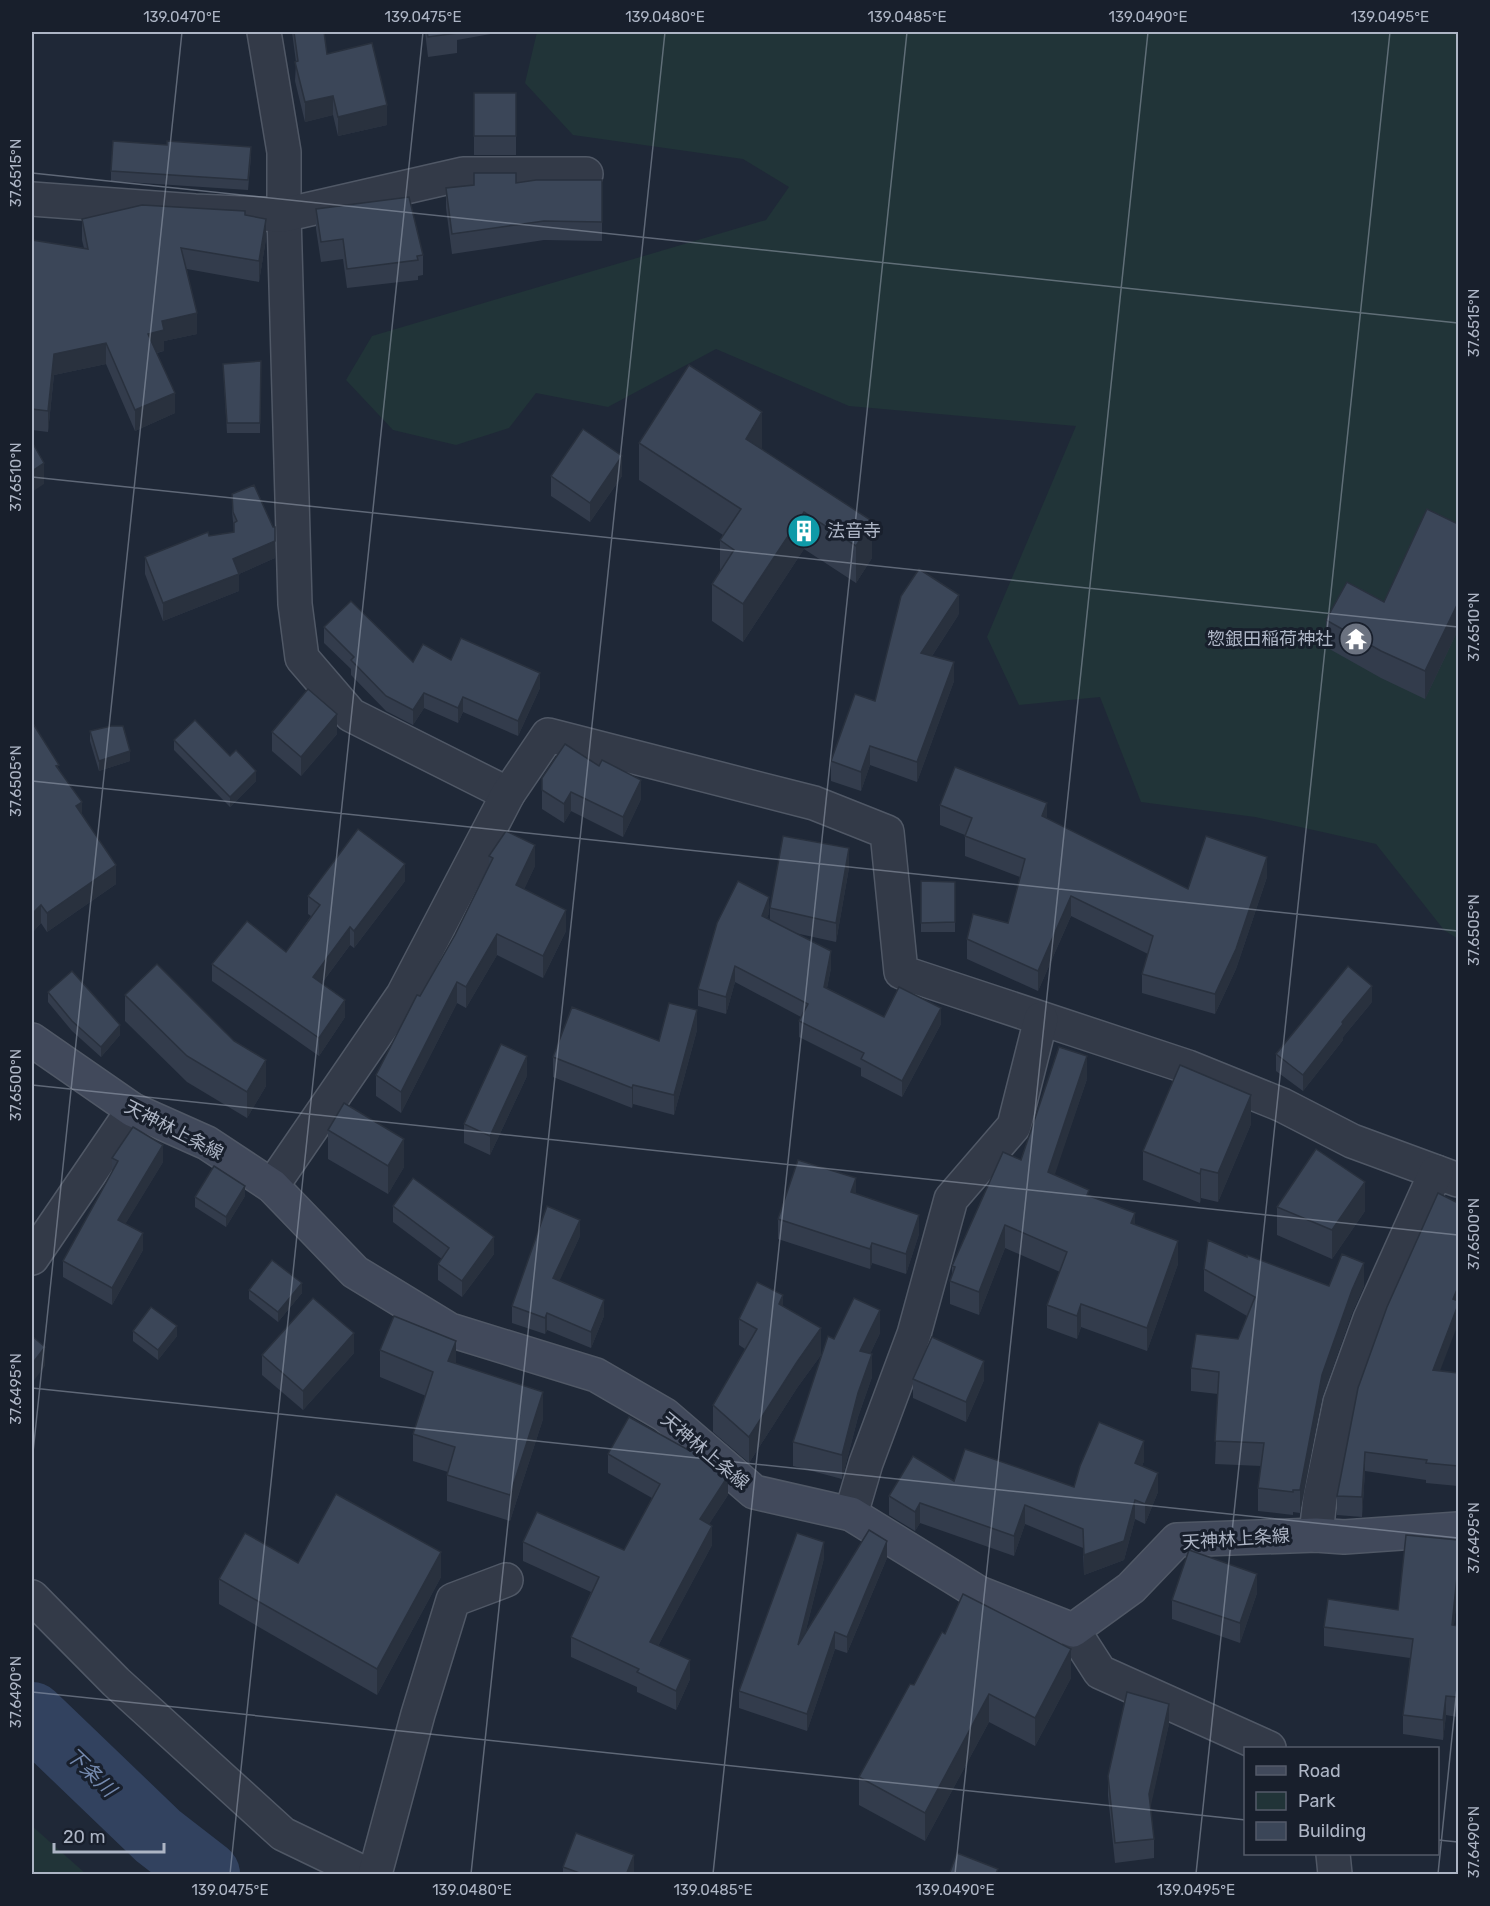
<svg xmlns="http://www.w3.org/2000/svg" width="1490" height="1906" font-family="Rubik,'Noto Sans JP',sans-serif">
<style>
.green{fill:#213438}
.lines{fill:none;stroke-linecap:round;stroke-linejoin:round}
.river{stroke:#32425f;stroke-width:66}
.street-casing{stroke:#505866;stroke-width:36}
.secondary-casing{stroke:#505866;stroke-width:36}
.street{stroke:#333a48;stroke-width:33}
.secondary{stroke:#41495b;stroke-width:33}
.wall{fill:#333c4c}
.shaded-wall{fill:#29313e}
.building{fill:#3b4658;stroke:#29313e;stroke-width:1.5}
.ticks{fill:none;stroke:#adb5c5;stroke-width:1.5;stroke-opacity:0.45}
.labels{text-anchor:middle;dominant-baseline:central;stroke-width:6;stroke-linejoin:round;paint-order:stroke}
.poi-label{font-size:18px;fill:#adb5c5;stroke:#181f2c;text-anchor:start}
.street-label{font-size:18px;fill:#adb5c5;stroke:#181f2c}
.water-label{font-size:20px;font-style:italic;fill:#7489ae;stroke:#181f2c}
.neatline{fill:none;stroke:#adb5c5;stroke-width:2}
.ticks-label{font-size:15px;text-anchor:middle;fill:#adb5c5}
</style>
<rect width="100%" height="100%" fill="#1f2837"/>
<!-- green -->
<g class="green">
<polygon points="537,32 1458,32 1458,939 1444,930 1376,844 1255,817 1141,802 1100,697 1019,705 987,637 1076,426 849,406 716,349 608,407 536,393 509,428 456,445 393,430 346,380 372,336 766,220 789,187 743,159 573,135 525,83"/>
<polygon points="32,1826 86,1874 32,1874"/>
</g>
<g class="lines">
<!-- river -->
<polyline class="river" points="32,1715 158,1836 207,1874"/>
<defs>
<g id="street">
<polyline points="264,32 284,152 284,215 295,604 302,658 351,715 508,794"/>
<polyline points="32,199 195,211 284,215 463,174 586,174"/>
<polyline points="272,1186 403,995 508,794 548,735 814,803 887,832 901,972 1188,1067 1282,1105 1352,1141 1458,1180"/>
<polyline points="32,1258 133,1110"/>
<polyline points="851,1514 866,1463 914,1334 951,1199 1014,1126 1041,1019"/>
<polyline points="1316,1535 1320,1498 1340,1402 1370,1319 1436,1172"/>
<polyline points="32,1597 116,1682 283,1834 366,1874"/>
<polyline points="1073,1630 1100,1672 1269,1748"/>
<polyline points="1333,1854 1335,1874"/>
<polyline points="375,1874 418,1714 453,1600 506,1580"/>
</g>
<polyline id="secondary" points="32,1040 133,1110 207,1143 272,1186 355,1272 450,1330 596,1375 665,1415 754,1492 851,1514 979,1593 1073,1630 1131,1588 1177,1540 1316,1535 1344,1537 1458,1529"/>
</defs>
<!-- street casing -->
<use href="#street" class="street-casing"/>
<!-- secondary casing -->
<use href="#secondary" class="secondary-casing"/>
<!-- street -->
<use href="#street" class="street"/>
<!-- secondary -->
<use href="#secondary" class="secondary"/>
</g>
<!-- wall -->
<g class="wall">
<polygon points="292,32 324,32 327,54 387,125 338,136 333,115 305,122 295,81 296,62"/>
<polygon points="425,32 502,32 457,40 457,53 428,57"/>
<rect x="474" y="93" width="42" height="62"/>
<polygon points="251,156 248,190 111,181 111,171"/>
<polygon points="602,180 602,241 544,240 452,254 446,208 446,188 516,183"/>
<polygon points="316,209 423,255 423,275 418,276 418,280 347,288 343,259 321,262 316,229"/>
<polygon points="245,215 266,239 259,282 187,269 197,334 164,341 164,351 157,353 175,413 135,431 106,364 54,375 48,432 32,430 32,240 84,248 82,240 82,219"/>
<polygon points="261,361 260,433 227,433 223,364"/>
<polygon points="639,443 762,449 872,558 856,583 804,549 743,642 712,621 712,584 720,572 720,540 723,535 639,480"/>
<polygon points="551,476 622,476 590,522 551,496"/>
<polygon points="232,494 275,558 239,574 239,591 163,621 145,574 145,557 209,536 234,532 232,511"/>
<polygon points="1458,524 1458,633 1457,632 1425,699 1381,678 1326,647 1326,620 1384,602"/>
<polygon points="959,614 932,656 954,681 917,782 870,765 861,791 831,781 831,761 875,701"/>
<polygon points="324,627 413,662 451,660 540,688 518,736 463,712 458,723 424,708 413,725 386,711 351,675 351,669 324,643"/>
<polygon points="32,722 59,769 116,884 47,932 41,923 32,933"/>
<polygon points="90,731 130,761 99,771 90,741"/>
<polygon points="272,732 337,734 301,776 272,751"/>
<polygon points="174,740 230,756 256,781 230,807 174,750"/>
<polygon points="542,778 641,799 623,837 571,811 564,823 542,809"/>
<polygon points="940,805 1047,819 1188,889 1267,877 1236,969 1215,1014 1142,993 1142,974 1148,954 1071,916 1038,991 967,959 967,939 1008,923 1020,877 965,856 965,835 940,825"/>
<polygon points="489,856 535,866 524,889 566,931 543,978 497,955 466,1008 457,1003 401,1113 376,1096 376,1075 455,935 489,864"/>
<polygon points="849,868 836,942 795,933 831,968 827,988 884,1017 941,1024 902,1097 861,1076 861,1068 799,1037 799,1021 801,1017 735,982 726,1014 698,1006 698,989 769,913 767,918 770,920 770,908"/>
<polygon points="405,881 354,948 350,945 322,983 345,1017 319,1056 212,981 212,964 286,952 311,916 308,914 308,896"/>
<polygon points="921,881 955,882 955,932 921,932"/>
<polygon points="48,992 120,1035 101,1057 72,1031 48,1002"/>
<polygon points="125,995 266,1086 247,1118 187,1082 125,1021"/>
<polygon points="1372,1002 1343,1037 1343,1040 1303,1091 1276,1071 1276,1054"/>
<polygon points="697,1030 674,1115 633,1104 632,1108 553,1077 553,1057 659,1041"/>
<polygon points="527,1076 490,1155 464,1143 464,1124"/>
<polygon points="1087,1079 1054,1175 1135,1224 1178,1264 1147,1351 1081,1327 1077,1339 1047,1328 1047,1305 1060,1272 1005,1248 979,1315 950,1304 950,1281 952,1276 952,1266 1021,1160"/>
<polygon points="1251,1124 1218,1202 1201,1198 1200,1203 1143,1180 1143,1151"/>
<polygon points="328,1130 404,1167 388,1194 328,1159"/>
<polygon points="112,1158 163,1162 125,1224 143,1250 112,1305 63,1277 63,1261 112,1172"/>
<polygon points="856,1194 919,1234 906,1274 872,1263 870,1269 778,1239 778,1219"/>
<polygon points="245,1196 226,1227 195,1207 195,1197"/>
<polygon points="393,1206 494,1254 462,1297 438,1280 438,1264 442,1259 393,1222"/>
<polygon points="1277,1207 1365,1211 1332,1259 1277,1235"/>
<polygon points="580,1236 559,1281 604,1316 591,1348 547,1330 545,1334 512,1323 512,1306"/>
<polygon points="1247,1257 1329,1286 1364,1286 1352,1313 1322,1398 1300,1513 1293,1512 1293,1515 1258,1511 1258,1488 1261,1466 1215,1464 1218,1394 1191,1391 1191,1368 1238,1339 1247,1316 1204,1291 1204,1269"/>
<polygon points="249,1290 302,1293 278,1322 249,1299"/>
<polygon points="783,1307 821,1355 797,1388 749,1463 713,1432 713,1405 745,1349 739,1345 739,1319"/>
<polygon points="133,1331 177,1336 158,1360 133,1341"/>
<polygon points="880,1333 870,1354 872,1377 858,1417 842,1479 793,1466 793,1442 834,1339"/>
<polygon points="380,1350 456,1364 543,1419 510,1521 447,1501 447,1475 448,1472 413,1461 413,1434 426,1396 380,1377"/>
<polygon points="354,1353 303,1410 262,1375 262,1355"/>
<polygon points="1440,1371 1458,1373 1458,1486 1426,1483 1426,1480 1365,1471 1362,1517 1337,1515 1337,1496 1358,1388"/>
<polygon points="913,1379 984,1380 966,1422 913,1398"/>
<polygon points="608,1454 728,1495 709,1524 712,1545 658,1646 690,1679 676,1710 637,1692 637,1687 571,1657 571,1637 591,1592 523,1561 523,1542 624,1550 652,1498 608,1473"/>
<polygon points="1144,1461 1142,1466 1158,1492 1145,1524 1135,1519 1124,1560 1084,1575 1083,1548 1025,1524 1014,1556 920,1523 915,1531 889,1515 889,1496 954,1481 1074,1487"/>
<polygon points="824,1558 805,1634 887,1558 847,1653 835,1649 807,1731 739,1708 739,1691"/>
<polygon points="298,1563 441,1577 377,1695 219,1604 219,1579"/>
<polygon points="1458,1586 1454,1625 1458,1626 1457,1717 1446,1715 1443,1740 1403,1734 1403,1715 1410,1658 1324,1646 1324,1627 1398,1610"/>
<polygon points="1257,1593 1240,1643 1172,1619 1172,1600"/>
<polygon points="1071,1678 1035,1746 989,1722 925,1841 859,1805 859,1777 914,1685"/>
<polygon points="1169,1724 1150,1807 1154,1839 1154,1858 1115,1863 1108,1796 1108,1776"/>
<polygon points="563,1867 634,1875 563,1875"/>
</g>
<!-- shaded-wall -->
<g class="shaded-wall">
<polygon points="333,96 333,115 305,122 305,102"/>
<polygon points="387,105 387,125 338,136 338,117"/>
<polygon points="266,219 266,239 259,282 259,261"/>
<polygon points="197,313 197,334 164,341 164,351 148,354 148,334 162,321"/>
<polygon points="106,343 106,364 54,375 48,432 48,411 54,354"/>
<polygon points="175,393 175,413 135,431 135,410"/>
<polygon points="762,412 762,450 746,439"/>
<polygon points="622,456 622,476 590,522 590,503"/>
<polygon points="44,463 44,484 32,492 32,471"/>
<polygon points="804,512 804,549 743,642 743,604"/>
<polygon points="872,521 872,558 856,583 856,546"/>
<polygon points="275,541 275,558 239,574 239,591 163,621 163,603 233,559"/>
<polygon points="959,595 959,614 921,673 921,653"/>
<polygon points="1457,605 1457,632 1425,699 1425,671"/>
<polygon points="954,662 954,681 917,782 917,762"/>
<polygon points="540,673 540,688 518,736 518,721"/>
<polygon points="424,693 424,708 413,725 413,710"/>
<polygon points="463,697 463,712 458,723 458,708"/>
<polygon points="337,714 337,734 301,776 301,757"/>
<polygon points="870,746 870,765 861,791 861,772"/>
<polygon points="130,751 130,761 99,771 99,761"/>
<polygon points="256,771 256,781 230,807 230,797"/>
<polygon points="641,780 641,799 623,837 623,817"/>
<polygon points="571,792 571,811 564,823 564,804"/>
<polygon points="82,802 82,820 76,806"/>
<polygon points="1047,803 1047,822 1042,816"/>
<polygon points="535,845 535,866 516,907 516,885"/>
<polygon points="849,848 849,868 836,942 836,923"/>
<polygon points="1267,857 1267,877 1236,969 1215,1014 1215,994"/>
<polygon points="405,864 405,881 354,948 354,931"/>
<polygon points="116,865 116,884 47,932 47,913"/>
<polygon points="1071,896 1071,916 1038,991 1038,971"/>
<polygon points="769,897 769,913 762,932 762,916"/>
<polygon points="41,905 41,923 32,933 32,914"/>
<polygon points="566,910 566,931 543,978 543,956"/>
<polygon points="350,927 350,945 313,995 313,977"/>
<polygon points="497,934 497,955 466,1008 466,987"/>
<polygon points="831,951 831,968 824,1003 824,987"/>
<polygon points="735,966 735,982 726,1014 726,997"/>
<polygon points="457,982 457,1003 401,1113 401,1092"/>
<polygon points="1372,986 1372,1002 1343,1037 1343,1040 1303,1091 1303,1075 1342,1022"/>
<polygon points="345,1000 345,1017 319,1056 319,1038"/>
<polygon points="941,1008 941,1024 902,1097 902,1081"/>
<polygon points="697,1010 697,1030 674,1115 674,1095"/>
<polygon points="120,1025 120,1035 101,1057 101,1047"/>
<polygon points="527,1056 527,1076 490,1155 490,1136"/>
<polygon points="1087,1056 1087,1079 1048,1195 1048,1172"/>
<polygon points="266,1060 266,1086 247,1118 247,1092"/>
<polygon points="633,1085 633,1104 632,1108 632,1088"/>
<polygon points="1251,1095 1251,1124 1218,1202 1218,1173"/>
<polygon points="404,1139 404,1167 388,1194 388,1166"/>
<polygon points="163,1145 163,1162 118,1236 118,1220"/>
<polygon points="1201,1169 1201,1198 1200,1203 1200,1174"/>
<polygon points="856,1178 856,1198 851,1192"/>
<polygon points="1365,1182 1365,1211 1332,1259 1332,1230"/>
<polygon points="245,1186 245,1196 226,1227 226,1217"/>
<polygon points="1135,1213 1135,1236 1131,1223"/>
<polygon points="919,1215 919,1234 906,1274 906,1254"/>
<polygon points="580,1220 580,1236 553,1295 553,1278"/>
<polygon points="1005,1225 1005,1248 979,1315 979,1292"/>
<polygon points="143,1233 143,1250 112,1305 112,1288"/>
<polygon points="494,1237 494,1254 462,1297 462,1281"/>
<polygon points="1178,1241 1178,1264 1147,1351 1147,1328"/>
<polygon points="872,1243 872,1263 870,1269 870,1249"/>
<polygon points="1364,1263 1364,1286 1352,1313 1322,1398 1300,1513 1300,1490 1322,1375 1352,1290"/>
<polygon points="302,1283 302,1293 278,1322 278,1312"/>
<polygon points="1458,1287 1458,1324 1433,1389 1433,1370 1453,1299"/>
<polygon points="783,1295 783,1322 779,1304"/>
<polygon points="604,1300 604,1316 591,1348 591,1332"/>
<polygon points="1081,1304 1081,1327 1077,1339 1077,1316"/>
<polygon points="880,1310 880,1333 860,1375 860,1351"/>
<polygon points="547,1313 547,1330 545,1334 545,1318"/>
<polygon points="177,1326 177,1336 158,1360 158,1350"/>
<polygon points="821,1328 821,1355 797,1388 749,1463 749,1437 797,1362"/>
<polygon points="354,1333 354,1353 303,1410 303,1391"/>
<polygon points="456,1341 456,1368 448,1361"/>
<polygon points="45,1347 45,1366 32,1383 32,1364"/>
<polygon points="872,1354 872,1377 858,1417 842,1479 842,1455 858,1393"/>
<polygon points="984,1361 984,1380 966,1422 966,1402"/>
<polygon points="543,1392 543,1419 510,1521 510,1495"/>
<polygon points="1144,1441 1144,1461 1135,1483 1135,1463"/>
<polygon points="1365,1452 1365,1471 1362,1517 1362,1497"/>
<polygon points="1158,1473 1158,1492 1145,1524 1145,1504"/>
<polygon points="728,1476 728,1495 700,1538 700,1519"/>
<polygon points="1135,1500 1135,1519 1124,1560 1084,1575 1084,1555"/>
<polygon points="920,1503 920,1523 915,1531 915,1512"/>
<polygon points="1025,1505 1025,1524 1014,1556 1014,1536"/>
<polygon points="712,1526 712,1545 650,1661 650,1642"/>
<polygon points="887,1541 887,1558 847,1653 847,1637"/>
<polygon points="824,1542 824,1558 798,1662 798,1645"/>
<polygon points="441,1552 441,1577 377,1695 377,1669"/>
<polygon points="1458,1567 1458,1586 1452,1644 1452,1625"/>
<polygon points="1257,1574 1257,1593 1240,1643 1240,1623"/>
<polygon points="835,1632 835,1649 807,1731 807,1714"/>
<polygon points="1071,1649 1071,1678 1035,1746 1035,1718"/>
<polygon points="690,1660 690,1679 676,1710 676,1691"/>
<polygon points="1458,1686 1458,1705 1457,1717 1457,1697"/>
<polygon points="989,1694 989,1722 925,1841 925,1813"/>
<polygon points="1446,1696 1446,1715 1443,1740 1443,1720"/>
<polygon points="1169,1704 1169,1724 1149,1814 1149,1794"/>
<polygon points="634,1855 634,1875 626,1875"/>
</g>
<!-- building -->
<g class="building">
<polygon points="294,32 324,32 327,54 372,43 387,105 338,117 333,96 305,102 295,62 298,61"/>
<polygon points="427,32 457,32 457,33 428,37"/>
<rect x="474" y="93" width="42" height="43"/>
<polygon points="113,141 167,145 167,141 251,147 248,180 111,171"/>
<polygon points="474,173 516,173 516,183 536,180 602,180 602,222 544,221 452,234 446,188 474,185"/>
<polygon points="409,197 423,255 417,256 418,260 347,269 343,239 321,242 316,209"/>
<polygon points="142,205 245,211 245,215 266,219 259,261 181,248 197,313 162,321 164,330 148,334 175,393 135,410 106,343 54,354 48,411 32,409 32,240 88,249 82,219"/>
<polygon points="261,361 260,423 227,423 223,364"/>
<polygon points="689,365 762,412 746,439 872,521 856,546 804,512 743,604 712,584 734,550 720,540 741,509 639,443"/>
<polygon points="583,429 622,456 590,503 551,476"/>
<polygon points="32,442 44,463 32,471"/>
<polygon points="254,485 273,527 275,527 275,541 233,559 239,574 163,603 145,557 208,532 209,536 234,532 234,523 237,521 233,512 232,494"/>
<polygon points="1427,509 1458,524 1458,606 1457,605 1425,671 1381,651 1326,620 1347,582 1384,602"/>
<polygon points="919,569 959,595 921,653 954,662 917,762 870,746 861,772 831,761 855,694 875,701 901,596"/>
<polygon points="351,601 413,662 423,644 451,660 461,638 540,673 518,721 463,697 458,708 424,693 413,710 386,696 351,660 354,657 324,627"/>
<polygon points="308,689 337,714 301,757 272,732"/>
<polygon points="195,720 230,756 236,750 256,771 230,797 174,740"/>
<polygon points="32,722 59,765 56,766 82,802 76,806 116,865 47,913 41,905 32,914"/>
<polygon points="111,726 123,726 130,751 99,761 90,731"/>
<polygon points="565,744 599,766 602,760 641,780 623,817 571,792 564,804 542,790 542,778"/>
<polygon points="955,767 1047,803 1042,816 1188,889 1206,836 1267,857 1236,949 1215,994 1142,974 1153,936 1071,896 1038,971 967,939 973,914 1008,923 1025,859 965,836 972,818 940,805"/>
<polygon points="358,829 405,864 354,931 350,927 313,977 345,1000 319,1038 212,964 247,921 286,952 320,905 308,896"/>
<polygon points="506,831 535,845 516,885 566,910 543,956 497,934 466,987 457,982 401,1092 376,1075 417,995 420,996 455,935 493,858 489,856"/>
<polygon points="783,836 849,848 836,923 770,908"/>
<polygon points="738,881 769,897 762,916 831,951 824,987 884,1017 899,987 941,1008 902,1081 861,1059 864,1053 799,1021 808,1004 735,966 726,997 698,989 717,923"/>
<polygon points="921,881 955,882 955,922 921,923"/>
<polygon points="157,964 234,1041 266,1060 247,1092 187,1056 125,995"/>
<polygon points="1348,966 1372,986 1342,1022 1343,1024 1303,1075 1276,1054"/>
<polygon points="72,971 120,1025 101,1047 72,1021 48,992"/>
<polygon points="669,1003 697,1010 674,1095 633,1085 632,1088 553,1057 572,1007 659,1041"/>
<polygon points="501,1044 527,1056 490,1136 464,1124"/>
<polygon points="1059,1047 1087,1056 1048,1172 1089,1190 1087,1195 1135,1213 1131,1223 1178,1241 1147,1328 1081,1304 1077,1316 1047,1305 1067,1252 1005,1225 979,1292 950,1281 955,1267 952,1266 1003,1152 1021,1160"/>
<polygon points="1180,1065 1251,1095 1218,1173 1201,1169 1200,1174 1143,1151"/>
<polygon points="344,1103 404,1139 388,1166 328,1130"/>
<polygon points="133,1127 163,1145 118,1220 143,1233 112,1288 63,1261 118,1161 112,1158"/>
<polygon points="1316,1149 1365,1182 1332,1230 1277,1207"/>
<polygon points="798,1160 856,1178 851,1192 919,1215 906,1254 872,1243 870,1249 778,1219"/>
<polygon points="214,1166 245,1186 226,1217 195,1197"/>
<polygon points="413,1178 494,1237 462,1281 438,1264 449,1248 393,1206"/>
<polygon points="1438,1193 1458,1203 1458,1287 1453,1299 1458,1301 1458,1305 1433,1370 1458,1373 1458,1466 1426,1463 1427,1460 1365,1452 1362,1497 1337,1496 1358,1388 1387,1307"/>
<polygon points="547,1206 580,1220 553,1278 604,1300 591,1332 547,1313 545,1318 512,1306"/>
<polygon points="1208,1240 1247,1257 1247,1255 1329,1286 1342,1254 1364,1263 1352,1290 1322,1375 1300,1490 1293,1490 1293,1492 1258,1488 1264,1443 1215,1441 1219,1372 1191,1368 1196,1334 1238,1339 1255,1297 1204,1269"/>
<polygon points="272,1260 302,1283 278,1312 249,1290"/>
<polygon points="757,1282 783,1295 779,1304 821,1328 797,1362 749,1437 713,1405 757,1329 739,1319"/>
<polygon points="313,1298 354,1333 303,1391 262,1355"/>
<polygon points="854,1298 880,1310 860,1351 872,1354 858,1393 842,1455 793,1442 828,1336 834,1339"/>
<polygon points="151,1307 177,1326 158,1350 133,1331"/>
<polygon points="394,1316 456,1341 448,1361 543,1392 510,1495 447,1475 455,1447 413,1434 433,1372 380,1350"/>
<polygon points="32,1336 45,1347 32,1364"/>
<polygon points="932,1337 984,1361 966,1402 913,1379"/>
<polygon points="629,1417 690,1451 694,1445 728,1476 700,1519 712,1526 650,1642 690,1660 676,1691 637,1672 639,1669 571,1637 599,1577 523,1542 537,1512 624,1550 660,1484 608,1454"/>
<polygon points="1099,1422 1144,1441 1135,1463 1158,1473 1145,1504 1135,1500 1124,1541 1084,1555 1083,1529 1025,1505 1014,1536 920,1503 915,1512 889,1496 913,1456 954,1481 965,1449 1074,1487 1080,1466"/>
<polygon points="336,1494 441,1552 377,1669 219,1579 245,1533 298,1563"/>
<polygon points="869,1530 887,1541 847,1637 835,1632 807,1714 739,1691 797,1533 824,1542 798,1645"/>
<polygon points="1406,1535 1458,1540 1458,1567 1452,1625 1458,1626 1458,1686 1457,1697 1446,1696 1443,1720 1403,1715 1413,1639 1324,1627 1328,1599 1398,1610"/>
<polygon points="1189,1550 1257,1574 1240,1623 1172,1600"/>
<polygon points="963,1594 1071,1649 1035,1718 989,1694 925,1813 859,1777 910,1684 914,1685 942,1632 945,1634"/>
<polygon points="1127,1692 1169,1704 1149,1794 1154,1839 1115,1843 1108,1776"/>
<polygon points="576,1833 634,1855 626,1875 585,1875 563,1867"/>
<polygon points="957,1853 998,1869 995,1875 949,1875"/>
</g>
<!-- ticks -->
<path class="ticks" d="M 32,173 L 1458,323M 32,477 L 1458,627M 32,781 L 1458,931M 32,1085 L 1458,1235M 32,1388 L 1458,1538M 32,1462 L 182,32M 32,1692 L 1246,1820M 1438,1840 L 1458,1842M 230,1874 L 423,32M 471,1874 L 665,32M 713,1874 L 907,32M 955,1874 L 1148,32M 1196,1874 L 1390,32M 1438,1874 L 1458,1678"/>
<!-- icons -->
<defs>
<symbol id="building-disc" viewBox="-11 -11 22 22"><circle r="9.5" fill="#0f9aa8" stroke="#181f2c"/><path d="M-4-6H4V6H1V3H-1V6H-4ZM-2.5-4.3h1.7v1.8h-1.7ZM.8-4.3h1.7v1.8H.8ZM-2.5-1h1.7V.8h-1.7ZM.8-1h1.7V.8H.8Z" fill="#fff"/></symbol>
<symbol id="temple-disc" viewBox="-11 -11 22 22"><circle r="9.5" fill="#6b7280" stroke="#181f2c"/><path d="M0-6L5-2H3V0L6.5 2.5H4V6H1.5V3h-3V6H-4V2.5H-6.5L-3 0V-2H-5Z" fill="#fff"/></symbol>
</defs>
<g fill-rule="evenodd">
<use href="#building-disc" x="785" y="512" width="38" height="38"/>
<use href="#temple-disc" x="1337" y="620" width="38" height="38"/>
</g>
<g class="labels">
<!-- poi labels -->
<g class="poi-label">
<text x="827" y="531">法音寺</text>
<text x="1333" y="639" text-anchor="end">惣銀田稲荷神社</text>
</g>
<!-- street labels -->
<g class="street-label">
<text transform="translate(174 1130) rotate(27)">天神林上条線</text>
<text transform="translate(705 1451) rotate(40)">天神林上条線</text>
<text transform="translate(1236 1539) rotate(-4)">天神林上条線</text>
</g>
<!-- water labels -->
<g class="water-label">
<text transform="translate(91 1772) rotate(44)">下条川</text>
</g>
</g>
<!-- border -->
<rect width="1490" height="1906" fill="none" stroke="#181f2c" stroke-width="66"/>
<!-- legend -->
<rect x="1244" y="1747" width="195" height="108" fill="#181f2c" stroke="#545b69" stroke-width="1.5"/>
<rect x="1256" y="1766" width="30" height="9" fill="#41495b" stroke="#545b69" stroke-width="1.5"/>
<text x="1298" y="1777" font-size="18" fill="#adb5c5">Road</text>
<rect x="1256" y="1792" width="30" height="18" fill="#213438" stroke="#545b69" stroke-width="1.5"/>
<text x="1298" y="1807" font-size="18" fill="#adb5c5">Park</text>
<rect x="1256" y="1822" width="30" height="18" fill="#3b4658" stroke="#545b69" stroke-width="1.5"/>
<text x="1298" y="1837" font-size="18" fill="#adb5c5">Building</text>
<!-- scale -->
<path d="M54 1843v9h110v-9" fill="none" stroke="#adb5c5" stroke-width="3"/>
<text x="63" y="1843" font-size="18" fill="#adb5c5" stroke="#181f2c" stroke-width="4.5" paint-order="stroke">20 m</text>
<rect x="33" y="33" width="1424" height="1840" class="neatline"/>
<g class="ticks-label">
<text x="182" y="22">139.0470°E</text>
<text x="423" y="22">139.0475°E</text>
<text x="665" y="22">139.0480°E</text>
<text x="907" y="22">139.0485°E</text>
<text x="1148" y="22">139.0490°E</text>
<text x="1390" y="22">139.0495°E</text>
<text transform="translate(16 173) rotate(-90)" y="5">37.6515°N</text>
<text transform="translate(1474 323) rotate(-90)" y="5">37.6515°N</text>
<text transform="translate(16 477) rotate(-90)" y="5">37.6510°N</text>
<text transform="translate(1474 627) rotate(-90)" y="5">37.6510°N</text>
<text transform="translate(16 781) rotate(-90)" y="5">37.6505°N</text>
<text transform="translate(1474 930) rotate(-90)" y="5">37.6505°N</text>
<text transform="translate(16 1085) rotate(-90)" y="5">37.6500°N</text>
<text transform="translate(1474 1234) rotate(-90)" y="5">37.6500°N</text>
<text transform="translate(16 1389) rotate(-90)" y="5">37.6495°N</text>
<text transform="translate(1474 1538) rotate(-90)" y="5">37.6495°N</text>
<text transform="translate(16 1692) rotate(-90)" y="5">37.6490°N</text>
<text transform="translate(1474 1842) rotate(-90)" y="5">37.6490°N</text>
<text x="230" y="1895">139.0475°E</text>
<text x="472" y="1895">139.0480°E</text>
<text x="713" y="1895">139.0485°E</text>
<text x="955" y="1895">139.0490°E</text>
<text x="1196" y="1895">139.0495°E</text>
</g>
</svg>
